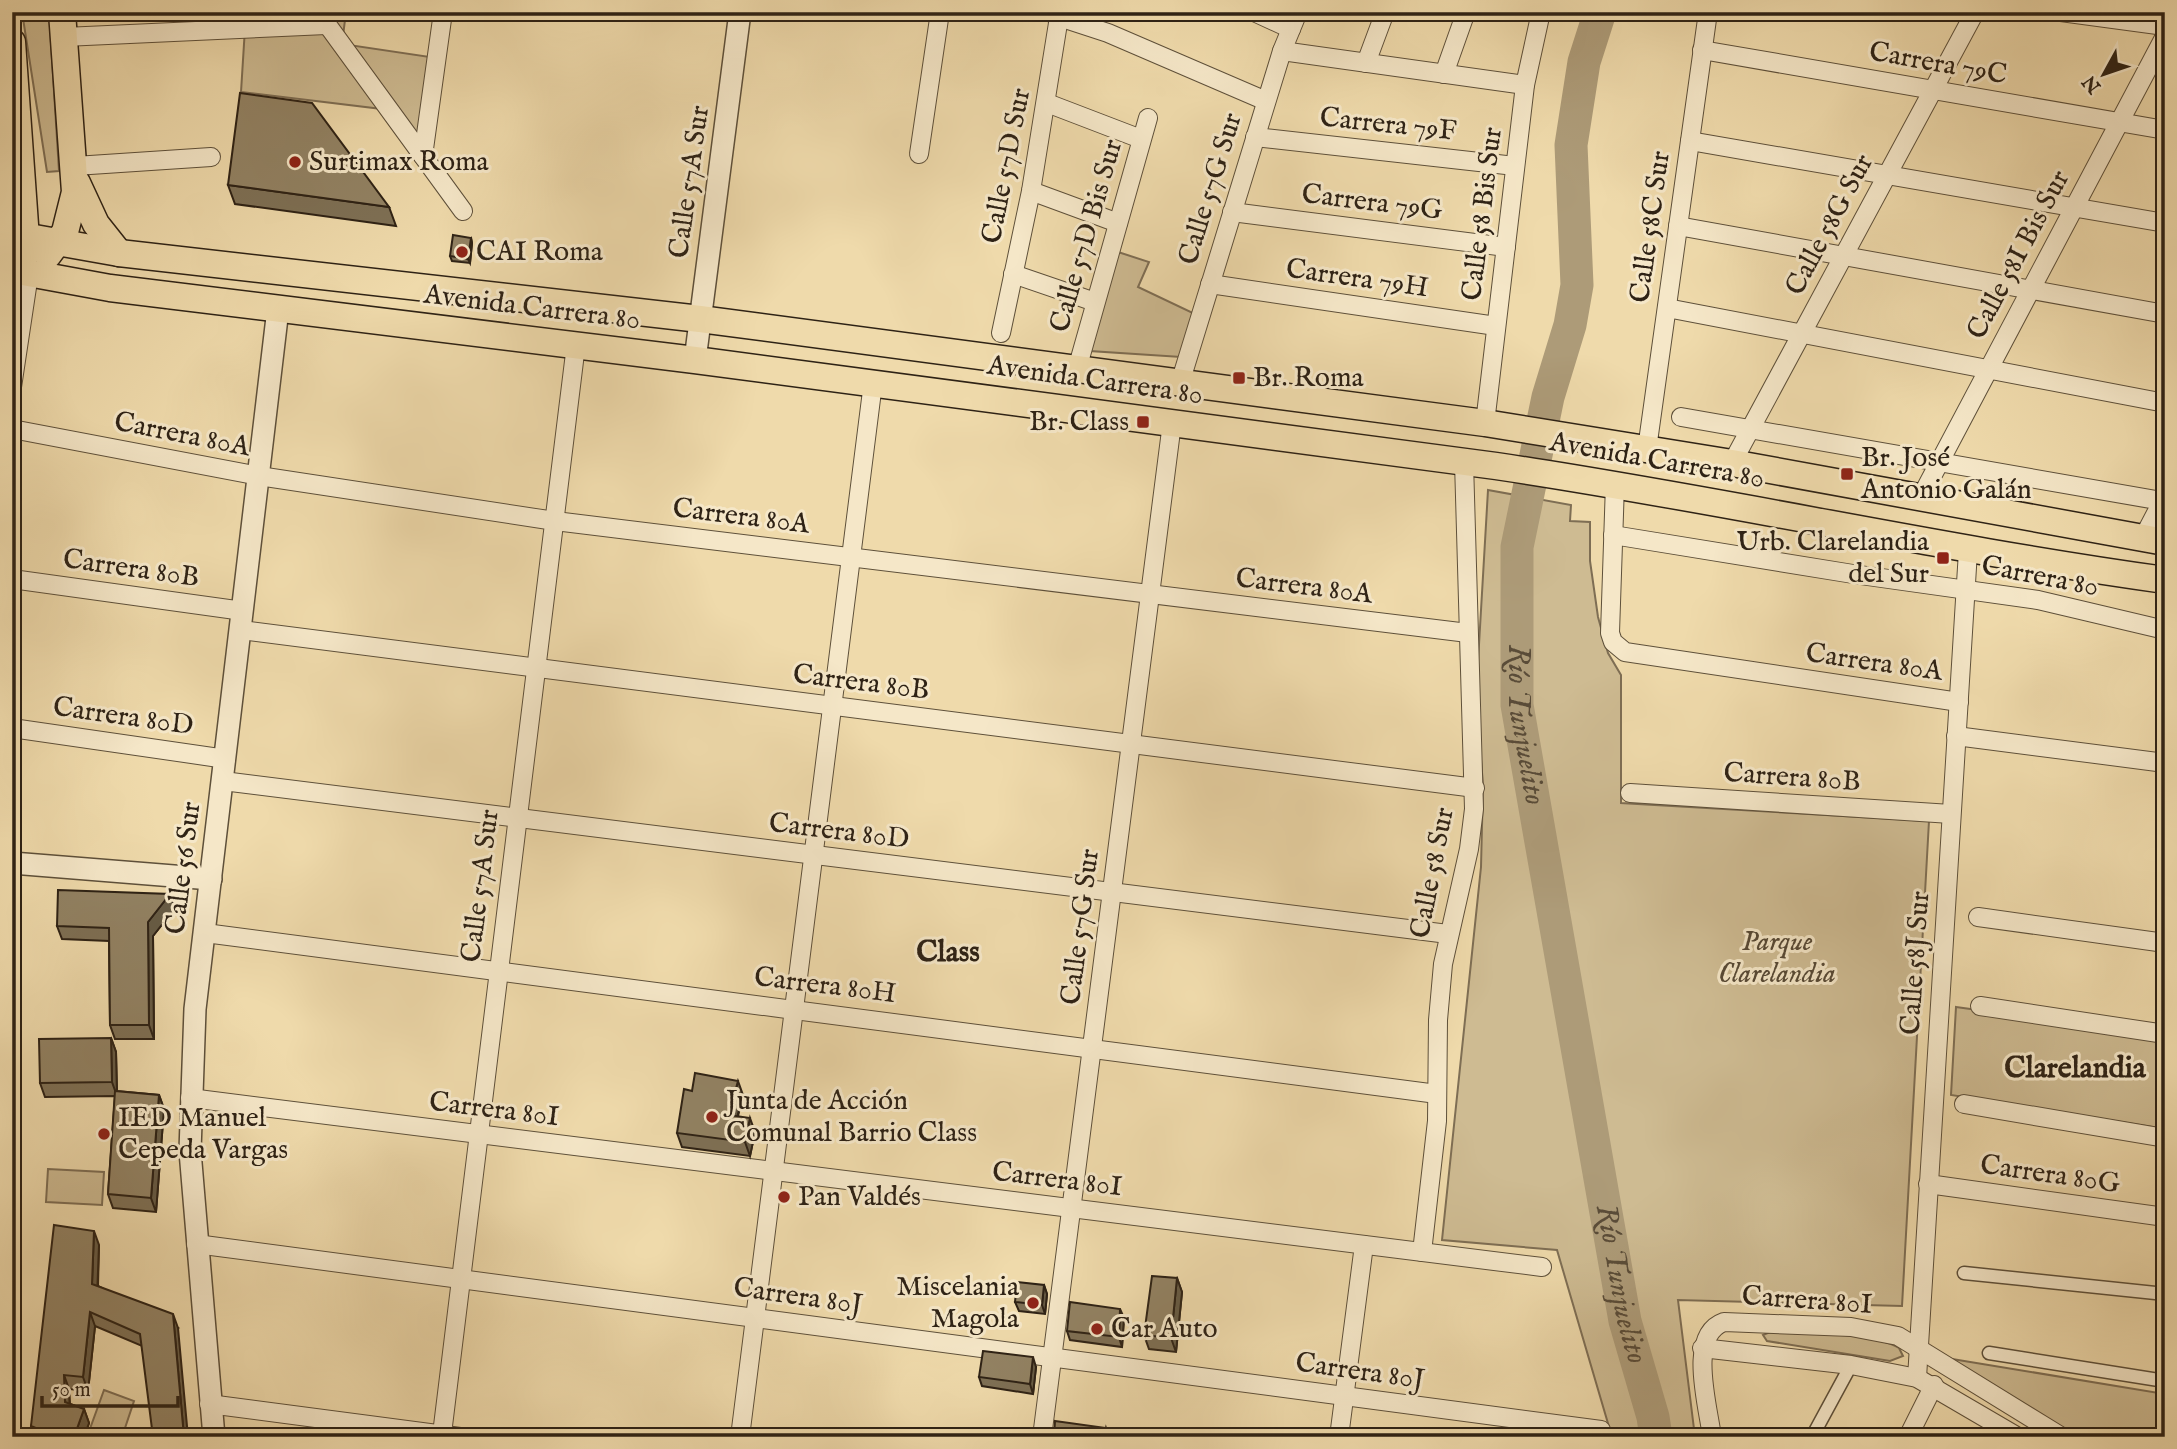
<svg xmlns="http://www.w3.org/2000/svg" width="2177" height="1449" font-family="'IM FELL English',serif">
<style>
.green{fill:#cebb92;stroke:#7e6e54;stroke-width:2}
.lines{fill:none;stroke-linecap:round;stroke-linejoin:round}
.river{stroke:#ad9b78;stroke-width:33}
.pedestrian-casing{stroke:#5e503a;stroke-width:15}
.minor-casing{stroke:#5e503a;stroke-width:20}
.tertiary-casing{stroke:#5e503a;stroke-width:24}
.primary-casing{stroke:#2e2215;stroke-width:29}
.pedestrian{stroke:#f5e7c8;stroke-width:12}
.minor{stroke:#f5e7c8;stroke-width:18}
.tertiary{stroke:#f5e7c8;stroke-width:21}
.primary{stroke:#efdaab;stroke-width:26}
.wall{fill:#7e7055;stroke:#2e2215;stroke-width:2}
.shaded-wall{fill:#665b45;stroke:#2e2215;stroke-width:2}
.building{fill:#928263;stroke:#2e2215;stroke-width:2}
.poi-dot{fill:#8f2418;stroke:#f5e7c8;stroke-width:2.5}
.labels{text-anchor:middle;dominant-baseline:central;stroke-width:6;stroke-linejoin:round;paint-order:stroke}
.street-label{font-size:28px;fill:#2e2215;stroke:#f5e7c8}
.poi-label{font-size:28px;fill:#2e2215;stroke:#f5e7c8;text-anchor:start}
.park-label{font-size:28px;font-style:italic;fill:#564834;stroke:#f5e7c8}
.water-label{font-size:30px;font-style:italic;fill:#5a4c38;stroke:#f5e7c8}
.neighbourhood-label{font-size:30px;font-weight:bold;fill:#2e2215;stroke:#f5e7c8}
</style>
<rect width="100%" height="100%" fill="#efdaab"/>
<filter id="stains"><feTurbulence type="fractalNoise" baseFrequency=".00286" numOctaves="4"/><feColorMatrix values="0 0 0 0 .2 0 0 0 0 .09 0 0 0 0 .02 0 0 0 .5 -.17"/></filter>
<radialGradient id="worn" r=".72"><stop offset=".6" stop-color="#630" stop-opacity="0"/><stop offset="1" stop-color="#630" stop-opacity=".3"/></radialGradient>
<!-- green -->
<g class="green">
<polygon points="22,12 49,12 59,171 47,172"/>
<polygon points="318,12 346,12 342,44 430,57 419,140 398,111 241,92 245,28 326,24"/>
<polygon points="1118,252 1149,262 1138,287 1195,314 1181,357 1090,351"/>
<polygon points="1488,490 1571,505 1570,521 1590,522 1590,561 1598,617 1608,653 1621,675 1621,803 1929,821 1902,1306 1678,1300 1695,1437 1612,1437 1557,1250 1442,1240 1481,867 1483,785 1476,696"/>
<polygon points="1956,1007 2165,1036 2165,1129 1951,1095"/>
<polygon points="48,1169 104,1172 102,1205 46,1202"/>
<path d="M 1770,1332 C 1801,1333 1874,1332 1899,1348 L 1903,1356 L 1890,1361 L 1767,1341 L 1763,1335 Z"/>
<polygon points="1946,1358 2165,1394 2165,1433 2163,1437 2076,1437"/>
<polygon points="104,1390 134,1401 122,1437 87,1437"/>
</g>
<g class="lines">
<!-- river -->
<path class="river" id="s1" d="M 1600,12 L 1584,62 L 1571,145 L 1577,285 L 1570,325 L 1548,397 L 1517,547 L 1517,705 L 1625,1321 L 1653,1417 L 1656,1437"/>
<defs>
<g id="pedestrian">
<polyline points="1964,1273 2165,1294"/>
<polyline points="1989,1353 2165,1381"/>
<polyline points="1812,1437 1851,1365"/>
</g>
<g id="minor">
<polyline points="318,12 463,211"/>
<polyline points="1254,12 1291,29"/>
<polyline points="2061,12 2165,26"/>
<polyline points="1059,17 1108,33 1266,101"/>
<polyline points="64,37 326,25"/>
<polyline points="1702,50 2165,130"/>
<polyline points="1282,51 1525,85"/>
<polyline points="1366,63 1385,12"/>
<polyline points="1444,74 1466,12"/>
<polyline points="1047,103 1141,139"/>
<polyline points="1255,137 1515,166"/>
<polyline points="1690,141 2165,223"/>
<polyline points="919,154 940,12"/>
<polyline points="423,156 443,12"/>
<polyline points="75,166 211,157"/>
<polyline points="1031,191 1118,223"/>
<polyline points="1232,212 1506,247"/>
<polyline points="1678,226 2165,314"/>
<polyline points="1013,274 1095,302"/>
<polyline points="1210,284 1496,326"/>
<polyline points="1667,308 2165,403"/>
<polyline points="1001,333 1031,191 1059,17 1050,12"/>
<polyline points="1077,369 1148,118"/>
<polyline points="1180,383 1282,51 1298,12"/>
<polyline points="12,387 29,274"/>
<polyline points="1681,417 2162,501"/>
<polyline points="1485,423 1525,85 1541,12"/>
<polyline points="12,429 259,476 555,521 1468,633"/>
<polyline points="1647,449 1708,12"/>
<polyline points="1732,463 1975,12"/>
<polyline points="1615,484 1610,633 1613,642 1625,652 1959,702"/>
<polyline points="1920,499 2165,36"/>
<polyline points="1613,535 1853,574 2038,600 2165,630"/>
<polyline points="2142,540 2165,496"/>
<polyline points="12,579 243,611"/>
<polyline points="241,630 1475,788"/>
<polyline points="12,728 226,759"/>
<polyline points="1956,736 2165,763"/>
<polyline points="223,781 1448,934"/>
<polyline points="1630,793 1951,814"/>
<polyline points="1978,917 2165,943"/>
<polyline points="205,933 1437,1094"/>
<polyline points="1980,1006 2165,1034"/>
<polyline points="190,1098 1542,1267"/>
<polyline points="1964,1104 2165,1138"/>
<polyline points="1928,1184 2165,1217"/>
<polyline points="196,1244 1601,1430"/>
<polyline points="1422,1252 1437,1121 1438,1020 1443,964 1469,849 1474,809 1464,462"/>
<polyline points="1702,1348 1851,1365 1917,1378 2018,1437"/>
<polyline points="1917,1378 1968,551"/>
<polyline points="209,1404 460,1437"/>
<polyline points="442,1434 576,345"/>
<polyline points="740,1437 873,383"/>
<polyline points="1042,1437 1172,423"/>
<polyline points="1339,1437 1364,1245"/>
<path d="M 1712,1437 C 1708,1405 1687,1335 1724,1322 L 1851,1327 L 1898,1336 L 2062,1437"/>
<polyline points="1908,1437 1934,1385"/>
</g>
<g id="tertiary">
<polyline points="695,360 740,12"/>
<polyline points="12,863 211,879"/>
<polyline points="214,1437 190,1151 195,1009 278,309"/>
</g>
<g id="primary">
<polyline points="12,42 27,253"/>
<polyline points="77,183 96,224 119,253"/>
<polyline points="12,234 119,253 700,319 1485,423 1732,463 2165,542"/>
<polyline points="48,255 65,232 75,192 62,12"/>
<path d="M 12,270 L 110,288 L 695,360 L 1496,466 C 1720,499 1941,549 2165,580"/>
</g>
</defs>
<!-- pedestrian casing -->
<use href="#pedestrian" class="pedestrian-casing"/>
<!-- minor casing -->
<use href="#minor" class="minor-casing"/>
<!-- tertiary casing -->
<use href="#tertiary" class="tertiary-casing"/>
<!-- primary casing -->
<use href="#primary" class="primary-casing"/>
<!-- pedestrian -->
<use href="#pedestrian" class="pedestrian"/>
<!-- minor -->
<use href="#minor" class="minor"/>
<!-- tertiary -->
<use href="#tertiary" class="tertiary"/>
<!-- primary -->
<use href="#primary" class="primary"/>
</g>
<!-- wall -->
<g class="wall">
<polygon points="228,185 389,207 396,226 235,204"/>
<polygon points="471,238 472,243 470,263 452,261 450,256"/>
<polygon points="170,894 175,908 153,936 154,1039 115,1039 110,1025 109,941 62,939 57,926"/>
<polygon points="111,1038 116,1052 117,1091 159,1095 164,1109 156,1212 113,1208 108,1194 115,1096 45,1097 40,1083"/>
<polygon points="743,1095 738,1116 755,1132 750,1156 682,1147 677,1133"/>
<polygon points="99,1245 98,1286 178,1328 142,1346 95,1326 88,1391 69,1389 70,1404 84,1409 89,1423 84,1437 35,1437 31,1426"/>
<polygon points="1177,1278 1182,1292 1176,1352 1149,1349 1144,1335"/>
<polygon points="1044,1285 1047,1294 1045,1314 1019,1311 1015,1302"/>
<polygon points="1124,1318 1122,1347 1070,1340 1067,1331"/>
<polygon points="1036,1367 1033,1394 982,1386 979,1377"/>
</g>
<!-- shaded-wall -->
<g class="shaded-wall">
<polygon points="471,238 472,243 470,263 468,259"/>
<polygon points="170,894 175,908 153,936 154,1039 149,1025 148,922"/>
<polygon points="111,1038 116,1052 117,1096 112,1082"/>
<polygon points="738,1081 743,1095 734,1129 729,1115"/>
<polygon points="159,1095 164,1109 156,1212 151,1198"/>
<polygon points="750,1118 755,1132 750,1156 745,1142"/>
<polygon points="94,1231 99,1245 97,1298 92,1284"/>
<polygon points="1177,1278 1182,1292 1176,1352 1171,1338"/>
<polygon points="1044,1285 1047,1294 1045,1314 1042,1305"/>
<polygon points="1120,1309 1124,1318 1122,1347 1119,1337"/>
<polygon points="90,1312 95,1326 88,1391 83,1377"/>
<polygon points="173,1314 178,1328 188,1437 184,1437"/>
<polygon points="1033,1357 1036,1367 1033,1394 1030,1384"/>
<polygon points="64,1375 69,1389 70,1416 65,1402"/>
<polygon points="84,1409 89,1423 84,1437 74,1437"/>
<polygon points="1106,1428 1109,1437 1104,1437"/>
</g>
<!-- building -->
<g class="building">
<polygon points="240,93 312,103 389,207 228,185"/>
<polygon points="453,235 471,238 468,259 450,256"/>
<polygon points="58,890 170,894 148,922 149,1025 110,1025 109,928 57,926"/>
<polygon points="111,1038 112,1082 40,1083 39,1039"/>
<polygon points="695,1073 738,1081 729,1115 750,1118 745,1142 677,1133 684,1089 692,1091"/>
<polygon points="115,1091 159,1095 151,1198 108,1194"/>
<polygon points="54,1225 94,1231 92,1284 173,1314 184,1437 153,1437 140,1334 90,1312 83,1377 64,1375 65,1402 84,1409 74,1437 57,1437 31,1426"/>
<polygon points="1152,1276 1177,1278 1171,1338 1144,1335"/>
<polygon points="1017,1282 1044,1285 1042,1305 1015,1302"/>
<polygon points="1070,1302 1120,1309 1119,1337 1067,1331"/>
<polygon points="983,1351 1033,1357 1030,1384 979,1377"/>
<polygon points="1055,1421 1106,1428 1104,1437 1054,1437"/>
<polygon points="1160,1434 1185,1436 1185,1437 1160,1437"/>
</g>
<!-- markers -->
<g class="poi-dot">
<circle cx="295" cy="162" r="7"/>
<circle cx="462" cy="252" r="7"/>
<rect x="1232" y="371" width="14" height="14" rx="3.5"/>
<rect x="1136" y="415" width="14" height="14" rx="3.5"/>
<rect x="1840" y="467" width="14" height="14" rx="3.5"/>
<rect x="1936" y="551" width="14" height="14" rx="3.5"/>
<circle cx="712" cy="1117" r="7"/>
<circle cx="104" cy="1134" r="7"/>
<circle cx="784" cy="1197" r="7"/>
<circle cx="1033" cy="1303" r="7"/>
<circle cx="1097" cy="1329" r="7"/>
</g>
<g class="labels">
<!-- street labels -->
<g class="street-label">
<text transform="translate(1938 64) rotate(10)">Carrera 79C</text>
<text transform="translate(1388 125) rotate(6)">Carrera 79F</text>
<text transform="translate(1007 166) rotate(-79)">Calle 57D Sur</text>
<text transform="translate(690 182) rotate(-82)">Calle 57A Sur</text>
<text transform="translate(1211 189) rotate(-73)">Calle 57G Sur</text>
<text transform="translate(1372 203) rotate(7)">Carrera 79G</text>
<text transform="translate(1483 214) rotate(-83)">Calle 58 Bis Sur</text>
<text transform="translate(1830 225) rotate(-62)">Calle 58G Sur</text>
<text transform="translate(1651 227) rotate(-82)">Calle 58C Sur</text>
<text transform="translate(1087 236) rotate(-74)">Calle 57D Bis Sur</text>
<text transform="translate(2019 255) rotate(-62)">Calle 58I Bis Sur</text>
<text transform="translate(1357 279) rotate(8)">Carrera 79H</text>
<text transform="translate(532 308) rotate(7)">Avenida Carrera 80</text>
<text transform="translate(1095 381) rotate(8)">Avenida Carrera 80</text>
<text transform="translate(182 435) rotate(11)">Carrera 80A</text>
<text transform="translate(1657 461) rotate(10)">Avenida Carrera 80</text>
<text transform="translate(741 517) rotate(7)">Carrera 80A</text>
<text transform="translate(131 569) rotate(8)">Carrera 80B</text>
<text transform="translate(2040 577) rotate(11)">Carrera 80</text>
<text transform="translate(1304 587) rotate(7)">Carrera 80A</text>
<text transform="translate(1874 663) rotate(8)">Carrera 80A</text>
<text transform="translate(861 683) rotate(7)">Carrera 80B</text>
<text transform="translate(123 717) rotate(8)">Carrera 80D</text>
<text transform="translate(1792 778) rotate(4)">Carrera 80B</text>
<text transform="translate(839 832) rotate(7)">Carrera 80D</text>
<text transform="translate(184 868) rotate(-83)">Calle 56 Sur</text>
<text transform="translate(1433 873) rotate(-79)">Calle 58 Sur</text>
<text transform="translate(481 886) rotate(-83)">Calle 57A Sur</text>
<text transform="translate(1081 927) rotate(-83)">Calle 57G Sur</text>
<text transform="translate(1916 963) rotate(-86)">Calle 58J Sur</text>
<text transform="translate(825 986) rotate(7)">Carrera 80H</text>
<text transform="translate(494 1110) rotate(7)">Carrera 80I</text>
<text transform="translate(2050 1175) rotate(8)">Carrera 80G</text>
<text transform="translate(1057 1180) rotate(7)">Carrera 80I</text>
<text transform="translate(798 1297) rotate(8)">Carrera 80J</text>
<text transform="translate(1807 1301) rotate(4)">Carrera 80I</text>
<text transform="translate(1360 1372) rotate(8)">Carrera 80J</text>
</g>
<!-- poi labels -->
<g class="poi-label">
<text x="309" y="162">Surtimax Roma</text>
<text x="476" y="252">CAI Roma</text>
<text x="1253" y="378">Br. Roma</text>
<text x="1129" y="422" text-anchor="end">Br. Class</text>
<text x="1861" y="458">Br. José<tspan x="1861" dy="32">Antonio Galán</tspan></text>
<text x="1929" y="542" text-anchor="end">Urb. Clarelandia<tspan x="1929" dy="32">del Sur</tspan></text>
<text x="726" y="1101">Junta de Acción<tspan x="726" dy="32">Comunal Barrio Class</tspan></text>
<text x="118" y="1118">IED Manuel<tspan x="118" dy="32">Cepeda Vargas</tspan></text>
<text x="798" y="1197">Pan Valdés</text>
<text x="1019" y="1287" text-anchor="end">Miscelania<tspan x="1019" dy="32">Magola</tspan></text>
<text x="1111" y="1329">Car Auto</text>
</g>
<!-- park labels -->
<g class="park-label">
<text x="1777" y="942">Parque<tspan x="1777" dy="32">Clarelandia</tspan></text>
</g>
<!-- water labels -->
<g class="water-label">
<text stroke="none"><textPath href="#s1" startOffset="724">Río Tunjuelito</textPath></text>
<text stroke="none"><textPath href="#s1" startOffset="1292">Río Tunjuelito</textPath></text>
</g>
<!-- neighbourhood labels -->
<g class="neighbourhood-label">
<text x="948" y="953">Class</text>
<text x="2075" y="1069">Clarelandia</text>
</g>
</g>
<!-- margin -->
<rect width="2177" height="1449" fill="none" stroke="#efdaab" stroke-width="42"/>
<rect x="14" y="14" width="2149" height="1421" fill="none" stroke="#2e2215" stroke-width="3.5"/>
<rect x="21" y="21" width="2135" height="1407" fill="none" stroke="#2e2215" stroke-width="2"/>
<!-- north arrow -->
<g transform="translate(2104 74) rotate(230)" stroke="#f5e7c8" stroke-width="5" paint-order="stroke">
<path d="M0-5L12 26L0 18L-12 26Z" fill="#2e2215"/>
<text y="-10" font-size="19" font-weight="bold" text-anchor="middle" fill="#2e2215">N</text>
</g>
<!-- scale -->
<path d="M42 1396v10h136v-10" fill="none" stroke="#2e2215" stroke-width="3.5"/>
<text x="52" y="1396" font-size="21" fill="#2e2215" stroke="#f5e7c8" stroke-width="5" paint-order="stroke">50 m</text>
<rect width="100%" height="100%" filter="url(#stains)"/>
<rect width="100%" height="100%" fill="url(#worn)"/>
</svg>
